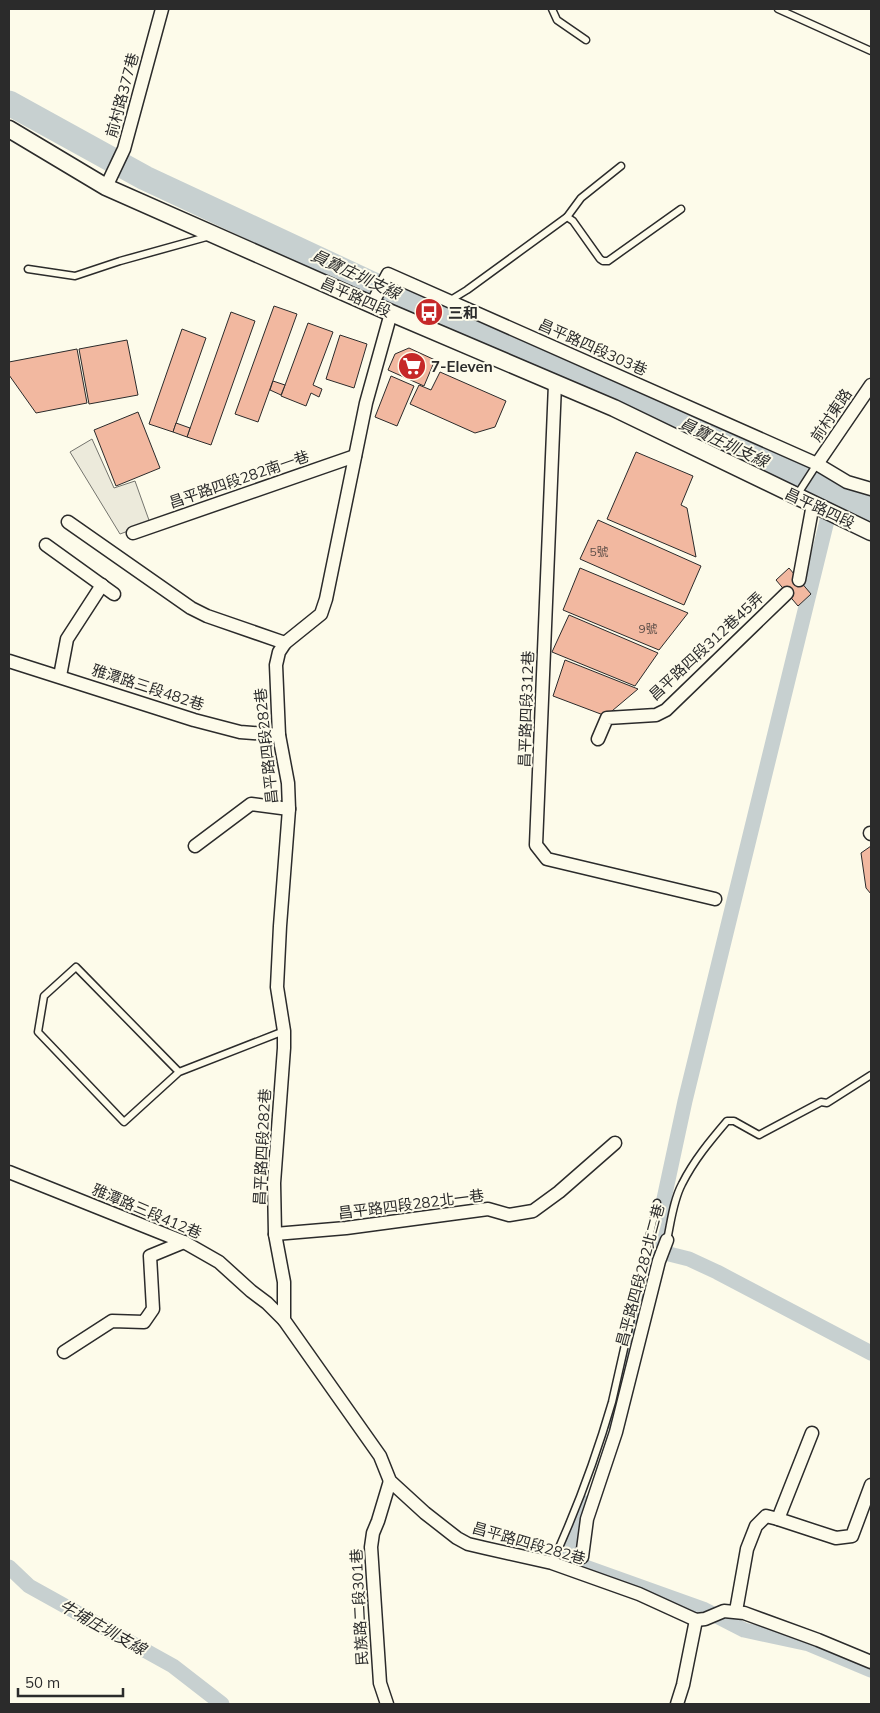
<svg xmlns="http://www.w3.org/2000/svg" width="880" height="1713" font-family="Mulish,'Noto Sans TC',sans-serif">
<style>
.parking{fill:#eceadb;stroke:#74746e}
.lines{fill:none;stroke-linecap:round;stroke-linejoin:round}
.canal{stroke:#c7d0d0;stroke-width:15}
.river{stroke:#c7d0d0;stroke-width:25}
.building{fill:#f2b8a0;stroke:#2b2b2b}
.service-casing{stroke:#2b2b2b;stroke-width:9}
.minor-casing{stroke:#2b2b2b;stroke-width:15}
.tertiary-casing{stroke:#2b2b2b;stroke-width:19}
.service{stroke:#fdfbea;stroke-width:6}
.minor{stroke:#fdfbea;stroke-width:12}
.tertiary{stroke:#fdfbea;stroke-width:16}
.labels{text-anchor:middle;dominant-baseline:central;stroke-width:4;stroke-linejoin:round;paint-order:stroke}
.number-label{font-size:12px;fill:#5d4e48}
.street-label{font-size:15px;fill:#2b2b2b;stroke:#fdfbea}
.poi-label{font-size:15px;font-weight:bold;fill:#2b2b2b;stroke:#fdfbea;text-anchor:start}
.water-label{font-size:16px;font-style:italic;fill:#2b2b2b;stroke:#fdfbea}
</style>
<rect width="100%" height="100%" fill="#fdfbea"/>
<!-- parking -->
<polygon class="parking" points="92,439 114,488 135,481 150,523 120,534 70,452"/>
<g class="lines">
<!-- canal -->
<g class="canal">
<polyline points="653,1250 689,1259 717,1272 871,1353"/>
<polyline points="612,1422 653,1250 685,1101 834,492"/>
<polyline points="586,1503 566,1560 703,1609 744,1630 809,1644 871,1670"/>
<polyline points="9,1567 29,1586 173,1666 222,1704"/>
</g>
<!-- river -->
<polyline class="river" points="9,103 145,178 415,304 871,509"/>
</g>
<!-- building -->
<g class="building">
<polygon points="274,306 297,314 258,422 235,414"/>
<polygon points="231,312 255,321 211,445 187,437"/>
<polygon points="308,323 333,332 313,385 322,389 319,397 311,393 306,406 281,396"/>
<polygon points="182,329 206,338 173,432 149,424"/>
<polygon points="340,335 367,344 354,388 326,379"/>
<polygon points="127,340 138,395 89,404 79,349"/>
<polygon points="409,348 435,360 424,386 388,370 395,354"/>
<polygon points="77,349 87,403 36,413 9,375 9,362"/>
<polygon points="440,372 506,401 495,427 475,433 410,404 419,385 431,390"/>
<polygon points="391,376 414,386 397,426 375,417"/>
<polygon points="273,381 285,385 281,395 270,390"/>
<polygon points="138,412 160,468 116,486 94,430"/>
<polygon points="176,423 190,428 187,437 173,432"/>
<polygon points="636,452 693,476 681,505 687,508 696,557 607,519"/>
<polygon points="598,520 701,566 684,605 580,559"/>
<polygon points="580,568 688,613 659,650 563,610"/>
<polygon points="789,568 811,594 798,606 776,580"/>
<polygon points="569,615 658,653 635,686 552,652"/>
<polygon points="565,660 638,689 606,716 553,696"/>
<polygon points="871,846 871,894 866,888 861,853"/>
</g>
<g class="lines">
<defs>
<g id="service">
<polyline points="552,9 557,20 586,40"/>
<polyline points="778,9 871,51"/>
<polyline points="567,217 581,198 621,166"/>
<polyline points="28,269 75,276 120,261 210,236"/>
<polyline points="449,301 467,290 567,217 573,221 600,259 603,261 608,261 681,209"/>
<polyline points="797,495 817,464"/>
<polyline points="179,1072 76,967 44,996 38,1032 124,1122 179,1072 284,1031"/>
<path d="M 667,1240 C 671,1222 673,1201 682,1184 C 694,1160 710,1141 727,1121 L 734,1121 L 759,1135 L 821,1102 L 827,1103 L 871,1075"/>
<path d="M 552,1563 C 576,1511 596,1457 612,1402 L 657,1203"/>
</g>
<g id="minor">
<polyline points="106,187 124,149 162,9"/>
<polyline points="372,304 388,274 817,464 847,482 871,489"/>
<polyline points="391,313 366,403 326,599 321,614 285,643 279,652 276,665 279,735 288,783 289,809 280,926 277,987 284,1031 284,1048 274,1183 275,1234 284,1282 284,1320 380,1456 390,1481 425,1513 457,1538 468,1544 485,1548 552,1563 639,1594 696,1620 705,1619 724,1611 744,1613 818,1640 871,1662"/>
<polyline points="555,384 536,845 547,859 715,899"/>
<polyline points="817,464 871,385"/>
<polyline points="68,522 191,608 207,616 285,643"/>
<polyline points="133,533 355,456"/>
<polyline points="46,545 114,594"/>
<polyline points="799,580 813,504"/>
<polyline points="9,661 194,720 240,732 279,735"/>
<polyline points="60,676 67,639 102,585"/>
<polyline points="598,739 607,718 656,715 666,710 787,593"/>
<polyline points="870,833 871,834"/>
<polyline points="195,846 251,804 289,809"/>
<polyline points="9,1172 184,1242 219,1262 251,1291 267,1303 284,1320"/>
<polyline points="275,1234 346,1228 488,1209 509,1215 533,1211 559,1192 615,1143"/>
<polyline points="64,1352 112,1321 144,1322 153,1309 150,1256 184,1242"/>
<polyline points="778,1519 836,1538 852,1536 871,1485"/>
<polyline points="582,1557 587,1519 616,1432 659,1261 667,1240"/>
<polyline points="736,1611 747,1549 756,1526 766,1516 778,1519 812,1433"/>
<polyline points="387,1704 380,1683 371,1547 373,1533 378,1521 390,1481"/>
<polyline points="677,1704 683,1685 696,1620"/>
</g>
<polyline id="tertiary" points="9,129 106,187 391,313 614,408 871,532"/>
</defs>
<!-- service casing -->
<use href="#service" class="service-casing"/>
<!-- minor casing -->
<use href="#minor" class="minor-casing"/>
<!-- tertiary casing -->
<use href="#tertiary" class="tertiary-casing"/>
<!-- service -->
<use href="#service" class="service"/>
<!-- minor -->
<use href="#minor" class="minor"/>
<!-- tertiary -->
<use href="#tertiary" class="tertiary"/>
</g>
<!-- icons -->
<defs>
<symbol id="bus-disc" viewBox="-11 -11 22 22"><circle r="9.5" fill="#c62828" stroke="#fdfbea"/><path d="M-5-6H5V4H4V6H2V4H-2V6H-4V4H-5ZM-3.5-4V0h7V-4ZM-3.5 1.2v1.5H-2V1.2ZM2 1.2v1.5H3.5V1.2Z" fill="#fff"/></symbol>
<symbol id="supermarket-disc" viewBox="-11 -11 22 22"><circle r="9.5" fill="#c62828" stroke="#fdfbea"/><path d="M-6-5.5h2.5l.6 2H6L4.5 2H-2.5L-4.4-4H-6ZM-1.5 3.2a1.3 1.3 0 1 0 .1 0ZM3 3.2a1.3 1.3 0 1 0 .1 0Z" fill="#fff"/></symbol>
</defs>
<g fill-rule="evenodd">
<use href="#bus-disc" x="413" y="296" width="32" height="32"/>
<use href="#supermarket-disc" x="396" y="350" width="32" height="32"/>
</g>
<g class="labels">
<!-- number labels -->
<g class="number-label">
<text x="599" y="551">5號</text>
<text x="648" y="628">9號</text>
</g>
<!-- street labels -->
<g class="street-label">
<text transform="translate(122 95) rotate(-75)">前村路377巷</text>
<text transform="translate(356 297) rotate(24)">昌平路四段</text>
<text transform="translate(593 347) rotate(24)">昌平路四段303巷</text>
<text transform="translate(831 415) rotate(-56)">前村東路</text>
<text transform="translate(239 479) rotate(-19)">昌平路四段282南一巷</text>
<text transform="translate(820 508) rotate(25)">昌平路四段</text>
<text transform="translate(706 646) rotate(-43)">昌平路四段312巷45弄</text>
<text transform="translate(148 687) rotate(18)">雅潭路三段482巷</text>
<text transform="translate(526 709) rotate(-88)">昌平路四段312巷</text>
<text transform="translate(266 746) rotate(-96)">昌平路四段282巷</text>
<text transform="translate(262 1147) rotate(-87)">昌平路四段282巷</text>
<text transform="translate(411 1204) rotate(-7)">昌平路四段282北一巷</text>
<text transform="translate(147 1211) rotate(23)">雅潭路三段412巷</text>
<text transform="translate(640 1275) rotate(-75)">昌平路四段282北二巷</text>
<text transform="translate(529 1543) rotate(16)">昌平路四段282巷</text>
<text transform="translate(359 1607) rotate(-93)">民族路二段301巷</text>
</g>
<!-- poi labels -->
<g class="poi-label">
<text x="448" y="312">三和</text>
<text x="431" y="366">7-Eleven</text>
</g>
<!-- water labels -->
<g class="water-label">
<text transform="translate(356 274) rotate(25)">員寶庄圳支線</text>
<text transform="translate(724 442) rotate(25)">員寶庄圳支線</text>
<text transform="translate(103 1627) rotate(29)">牛埔庄圳支線</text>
</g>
</g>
<!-- border -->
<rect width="880" height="1713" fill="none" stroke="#2b2b2b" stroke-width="20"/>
<!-- scale -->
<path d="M18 1688v8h105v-8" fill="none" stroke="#2b2b2b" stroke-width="2.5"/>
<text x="25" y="1688" font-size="15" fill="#2b2b2b" stroke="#fdfbea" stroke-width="4" paint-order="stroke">50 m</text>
</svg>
